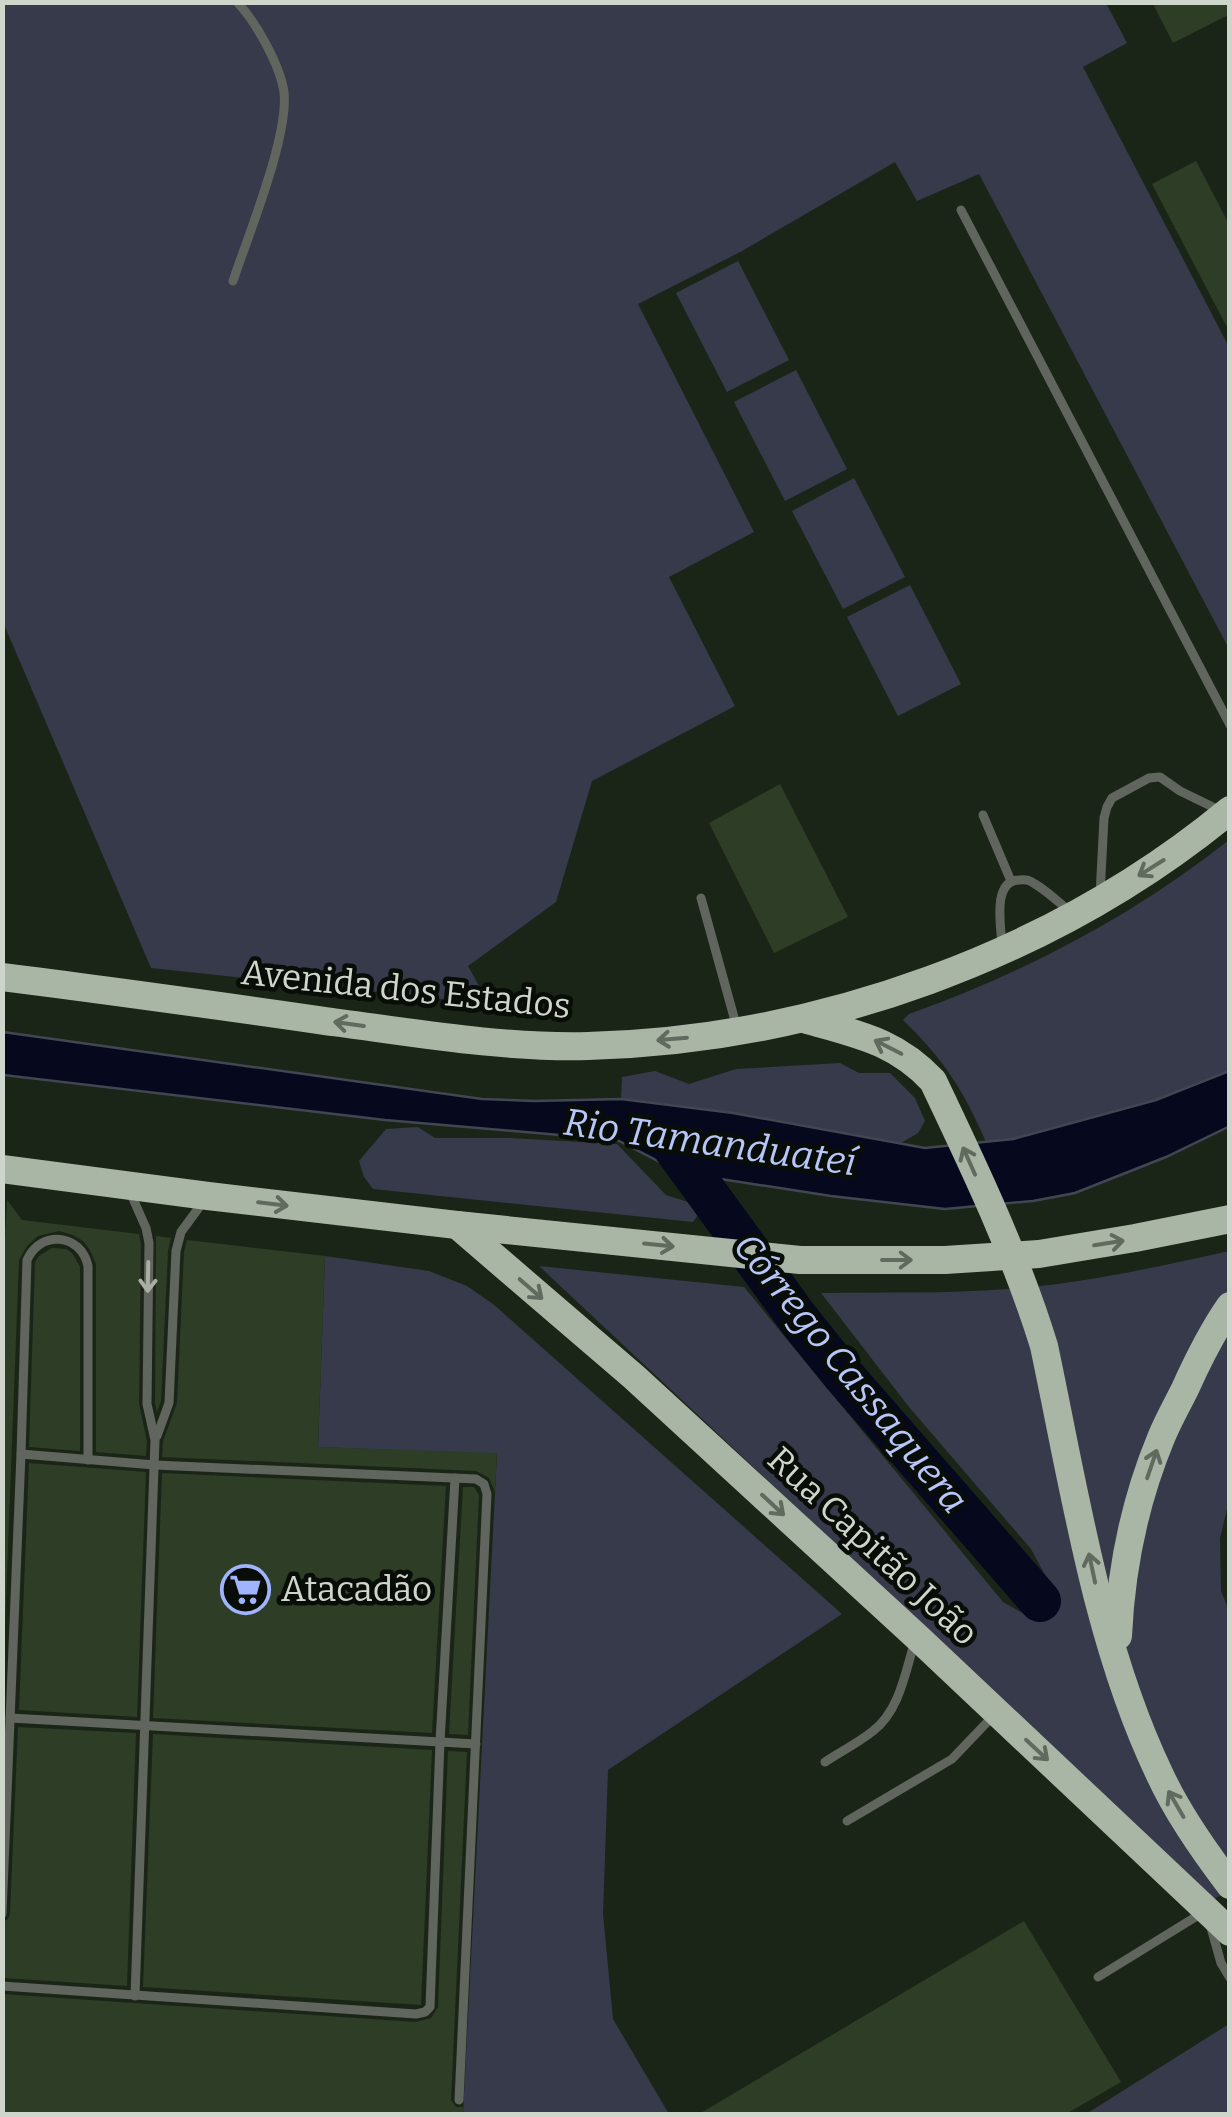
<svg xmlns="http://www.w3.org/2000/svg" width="1232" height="2117" font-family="Bitter,serif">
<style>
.green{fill:#363a4a}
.water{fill:#06091e;stroke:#424652;stroke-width:2.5}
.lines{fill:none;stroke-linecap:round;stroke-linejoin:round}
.river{stroke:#06091e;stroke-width:42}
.building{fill:#2d3d26}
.service{stroke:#60655d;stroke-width:9}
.trunk{stroke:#aab6a5;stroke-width:28}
.oneway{stroke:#616a5e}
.oneway2{stroke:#a8aea4}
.labels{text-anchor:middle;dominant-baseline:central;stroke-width:9;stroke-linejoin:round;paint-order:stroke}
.street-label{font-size:35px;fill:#ced5cb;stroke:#080d07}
.poi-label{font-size:35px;fill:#ced5cb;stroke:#080d07;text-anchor:start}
.water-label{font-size:38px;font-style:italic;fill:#b7c5f9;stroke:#080d07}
</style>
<rect width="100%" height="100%" fill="#1b2517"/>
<!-- green -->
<g class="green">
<polygon points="3,3 1106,3 1127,43 1083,67 1229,347 1229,649 979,174 917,201 895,162 742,251 638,304 754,532 669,577 735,706 592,781 556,902 468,966 489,1004 151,968 3,622"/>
<polygon points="738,261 789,360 727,392 676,293"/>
<polygon points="796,370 847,469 785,501 734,402"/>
<polygon points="854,478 905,577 843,609 792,511"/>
<polygon points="910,585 961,684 898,716 847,617"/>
<path d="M 1229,840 L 1229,1071 L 1156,1100 L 1013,1139 L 986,1142 C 963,1089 944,1060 903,1020 L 909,1014 C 1024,973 1133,916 1229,840 Z"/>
<polygon points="840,1063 859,1073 890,1073 915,1098 925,1121 918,1133 901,1143 733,1113 621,1099 622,1077 655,1071 689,1084 736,1069"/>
<polygon points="418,1127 435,1138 510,1138 617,1144 666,1195 691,1203 699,1213 693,1222 373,1189 364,1177 359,1161 386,1129"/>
<path d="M 1229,1251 L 1230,1497 L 1220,1538 L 1221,1591 L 1230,1613 L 1229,1891 L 1214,1899 L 539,1266 L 744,1287 L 1003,1602 L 1026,1615 L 1052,1588 L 1031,1549 L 909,1407 L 821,1293 C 883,1292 945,1294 1007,1289 C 1082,1284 1157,1267 1229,1251 Z"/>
<polygon points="325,1256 429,1271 467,1286 493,1304 842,1614 608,1770 603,1914 613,2019 669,2114 463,2114 497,1454 318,1447"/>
<polygon points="1229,2024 1229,2114 1086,2114"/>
</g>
<!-- water -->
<polygon class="water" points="3,1032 482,1099 534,1101 621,1099 733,1113 925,1148 1013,1139 1156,1100 1229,1071 1230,1126 1166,1157 1075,1193 1033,1201 945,1209 831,1196 695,1175 664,1164 617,1140 385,1120 3,1075"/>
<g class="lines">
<!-- river -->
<polyline class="river" points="669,1141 799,1320 844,1376 1040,1601"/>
</g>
<!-- building -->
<g class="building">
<polygon points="1152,2 1230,2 1230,14 1173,43"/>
<polygon points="1196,161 1230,226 1230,333 1152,184"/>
<polygon points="780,784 848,917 774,953 709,823"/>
<polygon points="7,1200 22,1220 139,1234 141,1244 139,1404 147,1441 146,1456 96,1452 96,1264 90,1250 83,1241 73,1235 59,1231 38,1236 27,1246 19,1260 2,1705 2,1293"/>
<polygon points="156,1236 171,1238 168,1251 161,1401 157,1412 155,1403"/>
<polygon points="187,1240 325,1256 318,1447 497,1453 495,1492 489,1478 476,1471 162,1457 163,1441 177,1403 184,1252"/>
<polygon points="52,1248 66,1249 72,1253 80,1267 80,1451 29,1447 35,1262 39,1256"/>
<polygon points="29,1463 146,1472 137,1717 19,1710"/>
<polygon points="162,1473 446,1486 432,1733 153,1718"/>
<polygon points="463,1487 474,1487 479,1495 468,1735 449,1734"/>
<polygon points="18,1727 136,1733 127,1986 2,1978 2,1922 8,1919 10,1914"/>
<polygon points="153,1734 432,1750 421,2005 143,1987"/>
<polygon points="448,1751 467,1752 451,2100 456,2107 463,2107 463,2114 2,2114 2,1994 415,2022 431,2018 438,2007"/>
<polygon points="1024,1921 1121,2082 1066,2114 699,2114"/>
</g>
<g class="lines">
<!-- service -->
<g class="service">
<polyline points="961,210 1230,725"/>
<path d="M 233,281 C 248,236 289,136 284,92 C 280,65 256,22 237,2"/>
<polyline points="983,815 1011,881"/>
<polyline points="1100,895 1104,818 1107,807 1112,798 1149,778 1160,777 1180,791 1219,810"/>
<polyline points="701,898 737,1028"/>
<path d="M 1002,945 C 1001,926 992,881 1019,880 C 1026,879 1029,880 1035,884 C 1047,891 1057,901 1068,910"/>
<polyline points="130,1192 146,1228 149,1243 147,1404 155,1440 135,1996"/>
<polyline points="157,1436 169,1403 176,1251 181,1232 203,1202"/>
<path d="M 21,1454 L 27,1260 C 40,1230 81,1233 88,1266 L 88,1460"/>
<polyline points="10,1718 476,1744"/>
<path d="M 825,1762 C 840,1752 858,1743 873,1731 C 899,1711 905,1674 914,1644"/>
<polyline points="847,1821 952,1759 994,1715"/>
<polyline points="2,1914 21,1454 155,1465 476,1479 484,1484 487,1494 459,2100"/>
<polyline points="1210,1924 1221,1963 1230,1978"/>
<polyline points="1098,1977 1202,1913"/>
<polyline points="2,1986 416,2014 425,2012 430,2007 440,1742 455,1478"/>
</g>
<!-- trunk -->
<g class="trunk">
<path d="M 2,977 C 115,991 227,1007 340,1023 C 422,1034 505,1048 588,1046 C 817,1040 1053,956 1230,810"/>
<path d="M 804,1019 C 855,1034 895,1040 933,1081 C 974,1167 1016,1255 1044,1346 C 1074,1487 1097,1644 1160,1775 C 1178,1814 1204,1851 1230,1885"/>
<polyline points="2,1169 208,1196 457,1225 800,1260 945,1260 1039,1254 1135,1238 1230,1219"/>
<polyline points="457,1225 634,1377 917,1637 1230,1932"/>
<path d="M 1118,1636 C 1121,1568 1135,1501 1161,1438 C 1168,1421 1177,1405 1185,1389 C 1198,1360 1212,1332 1230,1306"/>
</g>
</g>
<!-- one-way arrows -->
<defs><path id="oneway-shaft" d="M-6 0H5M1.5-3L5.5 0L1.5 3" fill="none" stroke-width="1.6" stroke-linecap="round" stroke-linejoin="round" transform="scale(2.5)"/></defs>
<g class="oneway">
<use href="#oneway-shaft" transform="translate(1151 868) rotate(148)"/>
<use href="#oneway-shaft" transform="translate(349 1024) rotate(-172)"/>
<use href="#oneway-shaft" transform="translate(672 1039) rotate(175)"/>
<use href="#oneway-shaft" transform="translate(888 1047) rotate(-153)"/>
<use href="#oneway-shaft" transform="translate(969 1161) rotate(-114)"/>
<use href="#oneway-shaft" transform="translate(273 1204) rotate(7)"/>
<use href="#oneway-shaft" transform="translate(1109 1243) rotate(-9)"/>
<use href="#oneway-shaft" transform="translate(659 1245) rotate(6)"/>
<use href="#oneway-shaft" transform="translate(897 1260)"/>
<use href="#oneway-shaft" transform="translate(531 1289) rotate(41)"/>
<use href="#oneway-shaft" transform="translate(1152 1464) rotate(-71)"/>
<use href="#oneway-shaft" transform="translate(773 1505) rotate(43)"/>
<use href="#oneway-shaft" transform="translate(1092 1568) rotate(-102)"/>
<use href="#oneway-shaft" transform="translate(1037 1750) rotate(43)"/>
<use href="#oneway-shaft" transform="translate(1176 1804) rotate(-120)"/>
</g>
<use class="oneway2" href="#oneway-shaft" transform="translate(148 1277) rotate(91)"/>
<!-- icons -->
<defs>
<symbol id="supermarket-ring" viewBox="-11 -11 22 22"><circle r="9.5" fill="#080d07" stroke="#a0b3fd" stroke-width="1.5"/><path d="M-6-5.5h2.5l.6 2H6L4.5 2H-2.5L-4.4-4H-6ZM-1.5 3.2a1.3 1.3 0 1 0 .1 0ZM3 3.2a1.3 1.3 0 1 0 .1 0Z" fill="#a0b3fd"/></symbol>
</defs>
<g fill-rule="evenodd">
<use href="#supermarket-ring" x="218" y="1562" width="55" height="55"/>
</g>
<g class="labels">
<!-- street labels -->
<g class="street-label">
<text transform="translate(406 989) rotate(6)">Avenida dos Estados</text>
<text transform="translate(873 1546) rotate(43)">Rua Capitão João</text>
</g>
<!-- poi labels -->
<g class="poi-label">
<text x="281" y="1589">Atacadão</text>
</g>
<!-- water labels -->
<g class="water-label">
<text transform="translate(710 1142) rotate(8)">Rio Tamanduateí</text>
<text transform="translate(851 1373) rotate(51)">Córrego Cassaquera</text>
</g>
</g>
<!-- border -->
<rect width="1232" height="2117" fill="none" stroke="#ced5cb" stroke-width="10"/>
</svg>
